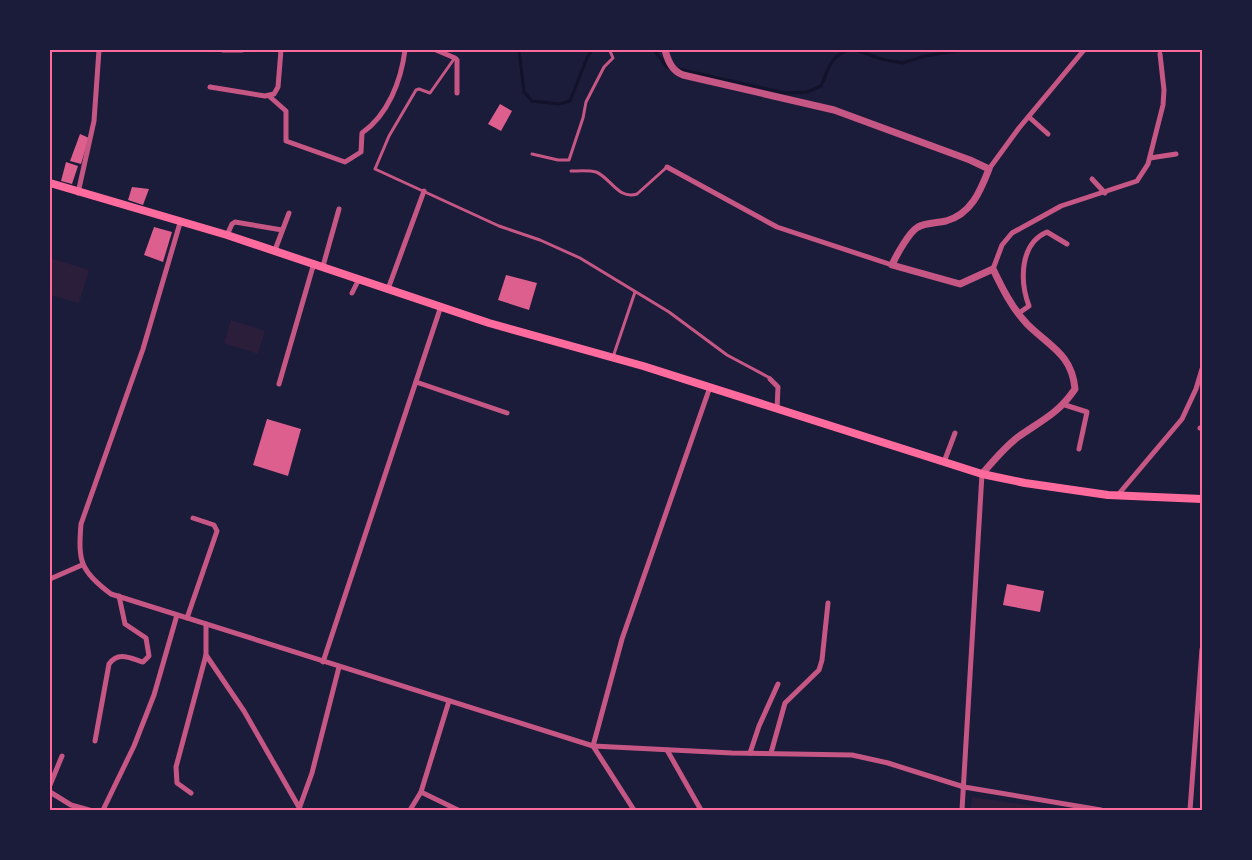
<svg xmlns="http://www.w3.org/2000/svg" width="1252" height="860" font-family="'Noto Serif',serif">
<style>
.green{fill:#2a1e3b}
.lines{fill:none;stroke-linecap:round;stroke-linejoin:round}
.stream{stroke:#12122b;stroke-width:3}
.building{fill:#dd5f8e}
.service{stroke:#c65784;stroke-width:3}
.minor{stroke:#c65784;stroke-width:5}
.tertiary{stroke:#c65784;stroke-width:7}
.secondary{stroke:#ff6b9d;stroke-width:8}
.neatline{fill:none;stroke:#ff6b9d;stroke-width:2}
</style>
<rect width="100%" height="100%" fill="#1b1b3a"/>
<!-- green -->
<g class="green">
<polygon points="50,258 89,270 79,303 50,295"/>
<polygon points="231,320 265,331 258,354 224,343"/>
<polygon points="972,797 1059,810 970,810"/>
</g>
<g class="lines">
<!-- stream -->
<g class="stream">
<polyline points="519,50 524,92 532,101 559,104 570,101 587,58 592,50"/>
<polyline points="654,50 667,67 672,68"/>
<polyline points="855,50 885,60 902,63 925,56 963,50"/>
<path d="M 678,69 L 785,93 L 807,92 L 821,86 C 829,68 829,57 849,50"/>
</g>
</g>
<!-- building -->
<g class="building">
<polygon points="500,104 512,111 501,131 488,124"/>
<polygon points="80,134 89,138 81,164 70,161"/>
<polygon points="66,162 78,166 72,184 61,181"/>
<polygon points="132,187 149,189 143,205 128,200"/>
<polygon points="154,227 172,232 163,262 144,255"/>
<polygon points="506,275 537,283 529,310 498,300"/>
<polygon points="267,419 301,429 288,476 253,465"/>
<polygon points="1007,584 1044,591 1040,612 1003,605"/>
</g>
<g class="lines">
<!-- service -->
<g class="service">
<polyline points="454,59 430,93 419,89 416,90 389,136 375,169 499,226 540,240 580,258 669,312 727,355 770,378"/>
<polyline points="532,154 558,160 569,160 583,118 586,102 604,67 613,58 610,51 612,50"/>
<path d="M 571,171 C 579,171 589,170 596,172 C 611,178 618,200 637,194 L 667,167"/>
<polyline points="613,357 635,292"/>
</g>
<!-- minor -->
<g class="minor">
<polyline points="223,50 242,50"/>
<polyline points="436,50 455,58 457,60 457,93"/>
<polyline points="210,87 265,96 274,94 278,87 281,50"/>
<path d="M 269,96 L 286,111 L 286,141 L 345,162 L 361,152 L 362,133 C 388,115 401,81 405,50"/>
<polyline points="1029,117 1048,134"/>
<polyline points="1150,158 1176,154"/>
<polyline points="667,167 777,227 892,265"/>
<polyline points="989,169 1019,128 1084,50"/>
<polyline points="1092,179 1105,193"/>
<polyline points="78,193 94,121 99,50"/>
<path d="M 180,223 L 143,349 L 81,524 C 78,561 80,571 111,594 L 593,746 L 732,753 L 852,755 L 888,763 L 964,787 L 1101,810"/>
<polyline points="227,235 232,224 235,222 282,230"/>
<polyline points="275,250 289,213"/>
<polyline points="323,266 339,209"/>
<polyline points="993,269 1002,245 1012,233 1061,206 1137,181 1148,164 1163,105 1164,90 1160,54"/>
<polyline points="388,289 424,191"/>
<polyline points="352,293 359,279"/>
<path d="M 1019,313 L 1029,306 C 1020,282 1019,244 1047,232 L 1067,244"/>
<polyline points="770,379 778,387 777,409"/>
<polyline points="416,382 507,413"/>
<polyline points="279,384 314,263"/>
<polyline points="1065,405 1087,412 1079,449"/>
<polyline points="1200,428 1202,429"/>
<polyline points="944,462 955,433"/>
<polyline points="1117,496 1182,419 1196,389 1202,369"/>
<polyline points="50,579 82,565"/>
<polyline points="187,618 217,531 214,525 193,518"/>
<polyline points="206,655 244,711 300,809"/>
<polyline points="323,662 441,306"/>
<path d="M 95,741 L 109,664 C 118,651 130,658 143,662 L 149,656 L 146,638 L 125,624 L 119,596"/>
<polyline points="667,750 701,810"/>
<polyline points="750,753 759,726 778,684"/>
<polyline points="771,753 785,703 819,670 822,660 828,603"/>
<polyline points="50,785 62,756"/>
<polyline points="50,792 71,805 89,810"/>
<polyline points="421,792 458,810"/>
<polyline points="191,793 177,783 176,767 206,655 206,624"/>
<polyline points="299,809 312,773 339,667"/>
<polyline points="103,810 134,746 154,695 177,615"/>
<polyline points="410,810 421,792 449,701"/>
<polyline points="634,810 593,746 622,639 710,387"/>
<polyline points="962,810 982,474"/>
<polyline points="1190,810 1202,649"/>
</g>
<!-- tertiary -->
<path class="tertiary" d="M 665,50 C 668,61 672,71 683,75 L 834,110 L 970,160 L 989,169 C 980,192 971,214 946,221 C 937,223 926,223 918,227 C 909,232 896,256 892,265 L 960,284 L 993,269 C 1002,288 1012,308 1027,324 C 1049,346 1072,354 1075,389 C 1058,414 1042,420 1018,437 C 1005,447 993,461 982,474"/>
<!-- secondary -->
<polyline class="secondary" points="50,183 227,235 489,323 643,366 982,474 1025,483 1108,495 1202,499"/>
</g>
<!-- border -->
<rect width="1252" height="860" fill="none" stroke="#1b1b3a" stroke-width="102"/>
<rect x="51" y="51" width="1150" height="758" class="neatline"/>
</svg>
